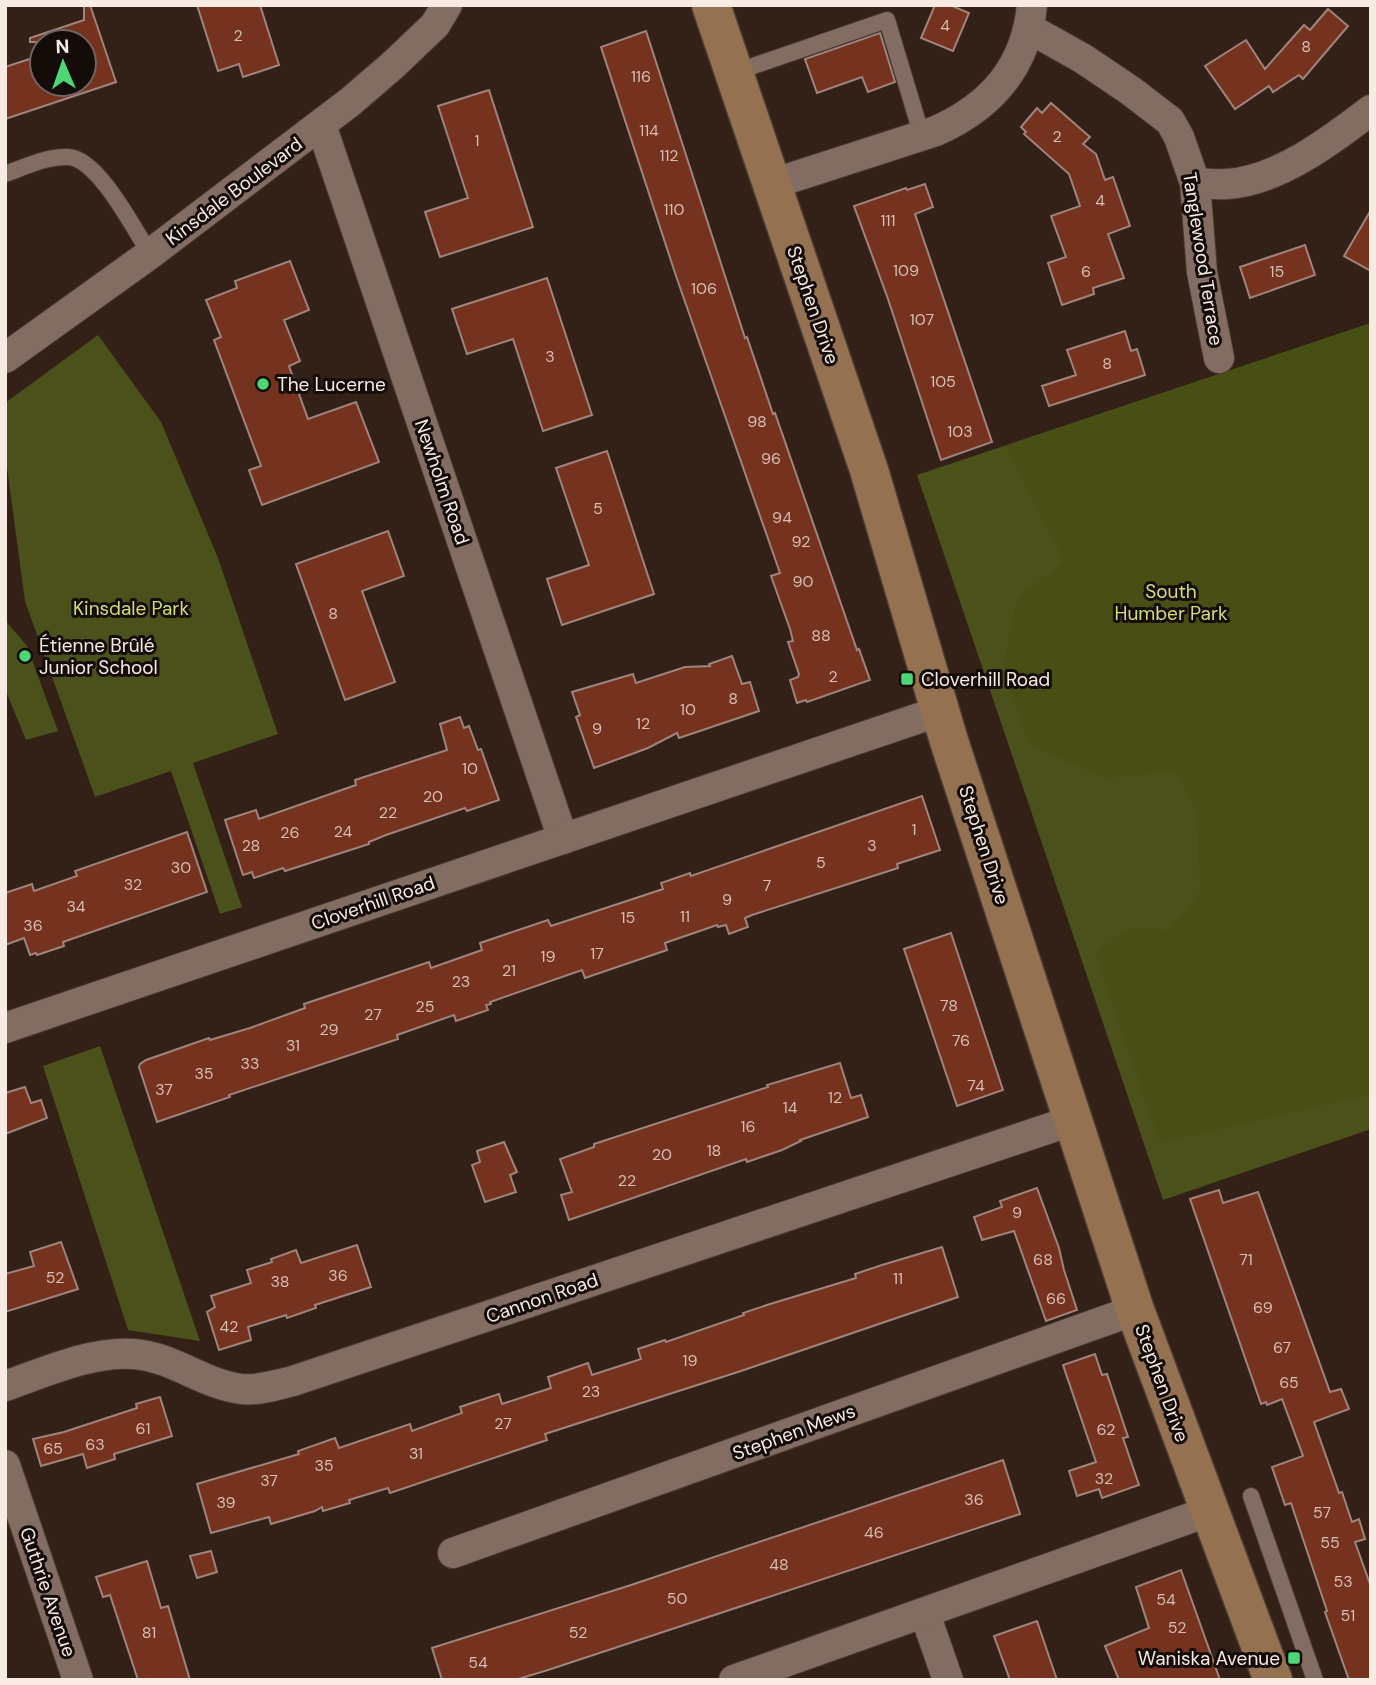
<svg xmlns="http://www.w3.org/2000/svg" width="1376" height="1685" font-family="'DM Sans',sans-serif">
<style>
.green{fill:#4a511a}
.forest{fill:#484f15}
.building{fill:#75321f;stroke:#9e847d;stroke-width:2}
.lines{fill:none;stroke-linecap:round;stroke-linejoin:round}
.lane-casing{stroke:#4b3c34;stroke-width:18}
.street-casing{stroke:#4b3c34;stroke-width:32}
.secondary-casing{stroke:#4b3c34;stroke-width:41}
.lane{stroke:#836d62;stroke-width:16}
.street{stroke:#836d62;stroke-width:30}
.secondary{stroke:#947251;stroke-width:38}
.poi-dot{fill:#4cd676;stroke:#140c08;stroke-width:2.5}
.labels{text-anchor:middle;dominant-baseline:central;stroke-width:6;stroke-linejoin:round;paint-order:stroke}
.number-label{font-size:16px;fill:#d7bdb3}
.street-label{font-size:19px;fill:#f8ebe4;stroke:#140c08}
.poi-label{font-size:19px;fill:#f8ebe4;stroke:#140c08;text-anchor:start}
.park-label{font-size:19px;fill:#d0df78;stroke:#140c08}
</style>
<rect width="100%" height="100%" fill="#332017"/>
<!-- green -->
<g class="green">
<polygon points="1371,323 1371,1129 1163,1200 917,475"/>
<polygon points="98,335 161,422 218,558 278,734 193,763 242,907 220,914 171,771 95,797 25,601 5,453 5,403"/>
<polygon points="5,620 27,646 58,731 26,740 5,689"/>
<polygon points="100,1046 200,1341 128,1330 43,1066"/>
</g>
<!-- forest -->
<polygon class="forest" points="1371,323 1371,1094 1160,1143 1096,952 1131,927 1170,930 1200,892 1197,815 1177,771 1104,778 1029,744 1003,664 1018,597 1065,562 1005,446"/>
<!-- building -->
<g class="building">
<polygon points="84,5 90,5 116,82 5,119 5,67 42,55 42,84 84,84 84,42 30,42 30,38 84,20"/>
<polygon points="197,5 260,5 279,65 243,77 239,64 218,71"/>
<polygon points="935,5 950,5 969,13 953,51 921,38"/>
<polygon points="1328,9 1348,26 1303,79 1299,75 1273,92 1269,86 1235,109 1205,66 1246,40 1265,69 1304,25 1310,30"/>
<polygon points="646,31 745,338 747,337 773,414 775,413 857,650 859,649 870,680 807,702 806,700 797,703 790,680 798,677 799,674 788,642 793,641 790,629 771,576 780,573 676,276 601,47"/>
<polygon points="880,33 895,82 868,92 862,77 817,93 805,59"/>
<polygon points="489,90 533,227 440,257 425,212 468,198 438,106"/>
<polygon points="1051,103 1090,137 1083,144 1096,154 1105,180 1113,177 1130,226 1108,234 1124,278 1093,288 1094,294 1062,305 1048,263 1066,257 1051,216 1080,206 1069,174 1024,134 1026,132 1021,127 1037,108 1042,113"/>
<polygon points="925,184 933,207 915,214 992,442 941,460 888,299 854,206 906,188 907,190"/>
<polygon points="1371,210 1371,271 1344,256"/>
<polygon points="1305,245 1315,275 1250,298 1240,267"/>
<polygon points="290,261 309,310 284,320 300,361 289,366 308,419 356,402 379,462 262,505 249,470 261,466 214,340 221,337 206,300 237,288 235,281"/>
<polygon points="547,278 592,415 543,431 513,339 467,354 452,309"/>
<polygon points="1125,331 1131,351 1137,349 1145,375 1049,406 1042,386 1076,375 1067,350"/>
<polygon points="607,451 654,594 562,625 547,579 589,565 556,468"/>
<polygon points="388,531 404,576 362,591 395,682 345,700 296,564"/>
<polygon points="732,656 742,684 750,682 759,711 679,738 677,733 648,748 594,768 576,717 580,715 572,692 633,674 636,683 685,667 710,666 709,664"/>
<polygon points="460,717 464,728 469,726 478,750 481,749 499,800 467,811 465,808 386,835 369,842 369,844 285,871 283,868 254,878 252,872 243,875 225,820 256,810 259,819 356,785 355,780 447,750 440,724"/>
<polygon points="922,796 940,850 897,864 898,868 752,915 745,918 748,927 729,934 726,925 718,927 717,925 665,943 667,950 585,978 582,970 490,1002 491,1004 486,1005 488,1010 456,1021 454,1015 397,1035 398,1039 229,1095 230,1097 157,1122 139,1067 140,1064 146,1060 209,1038 210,1040 250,1028 305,1008 304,1004 429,962 431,968 482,950 480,943 548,920 551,926 663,889 661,883 690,873 691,876"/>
<polygon points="187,832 207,892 63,942 64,946 37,955 36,953 30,955 24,938 5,945 5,893 32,884 34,891 77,876 75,871"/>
<polygon points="951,933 1003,1090 957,1106 904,949"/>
<polygon points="840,1063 851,1098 861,1095 868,1117 800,1140 801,1141 782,1150 747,1162 746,1159 569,1220 561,1195 572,1192 560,1159 594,1147 594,1144 768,1087 767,1085"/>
<polygon points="25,1087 31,1103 41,1100 47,1118 5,1134 5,1093"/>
<polygon points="504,1142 517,1172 510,1175 516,1192 485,1202 472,1165 480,1162 477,1151"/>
<polygon points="1037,1188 1059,1248 1064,1270 1077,1310 1046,1321 1014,1231 982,1240 974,1217 1002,1207 1000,1201"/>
<polygon points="1219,1190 1223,1203 1258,1192 1330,1392 1341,1389 1349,1409 1314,1422 1339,1493 1342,1492 1352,1522 1359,1519 1365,1539 1355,1542 1371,1587 1371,1680 1349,1680 1325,1612 1327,1611 1291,1503 1285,1505 1272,1467 1303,1456 1282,1399 1267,1405 1266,1402 1261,1404 1190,1199"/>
<polygon points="61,1242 78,1289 5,1312 5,1274 34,1266 30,1252"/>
<polygon points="357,1245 371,1287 315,1305 316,1308 287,1318 286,1315 248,1327 251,1340 219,1350 207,1312 215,1307 211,1296 251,1283 247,1270 272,1262 271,1259 296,1250 301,1263"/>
<polygon points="942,1247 958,1297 741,1371 545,1434 547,1440 390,1493 388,1488 349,1500 350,1503 323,1511 322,1507 315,1511 271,1524 269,1517 211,1533 197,1484 299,1454 298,1451 335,1438 339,1448 410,1424 412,1431 462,1413 460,1407 499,1394 502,1404 551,1388 548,1377 588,1363 592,1375 641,1359 638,1349 665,1340 666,1342 744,1315 743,1313 770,1304 856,1278 855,1274 882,1265"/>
<polygon points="1095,1354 1102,1375 1107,1374 1128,1437 1123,1438 1139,1485 1102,1498 1099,1489 1077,1496 1069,1471 1096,1462 1063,1365"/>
<polygon points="160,1397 172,1436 114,1454 115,1459 87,1468 83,1454 41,1466 33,1439 64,1432 137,1408 136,1404"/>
<polygon points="1003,1460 1020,1514 548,1670 515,1680 442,1680 432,1648 631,1585"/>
<polygon points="211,1551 217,1572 197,1578 190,1556"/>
<polygon points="147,1561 161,1608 168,1606 190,1680 138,1680 110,1595 103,1597 96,1577"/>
<polygon points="1181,1570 1220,1680 1119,1680 1105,1646 1149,1628 1136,1587"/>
<polygon points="1037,1621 1057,1680 1010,1680 994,1636"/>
</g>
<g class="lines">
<defs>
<g id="lane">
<polyline points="733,73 887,20 922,136"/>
<path d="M 5,174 C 25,167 47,156 68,157 C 98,158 134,229 150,254"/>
<polyline points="1251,1496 1315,1680"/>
</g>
<g id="street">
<polyline points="1030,29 1082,58 1131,91 1170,121 1179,137 1195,183 1202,272 1219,358"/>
<polyline points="321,125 563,839"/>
<path d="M 1195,183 C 1205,183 1217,185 1227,184 C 1278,181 1332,140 1371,110"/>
<path d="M 772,184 L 936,131 C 992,106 1026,67 1032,5"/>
<polyline points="5,358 150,254 350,102 393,65 435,25 447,5"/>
<polyline points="5,1028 940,711"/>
<path d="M 5,1386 C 46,1372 91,1351 134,1354 C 173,1357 203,1384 241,1389 C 258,1391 276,1385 293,1381 L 1074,1120"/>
<polyline points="5,1465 78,1680"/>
<polyline points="453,1553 1135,1310"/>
<polyline points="925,1614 948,1680"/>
<polyline points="734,1680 1210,1511"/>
</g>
<polyline id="secondary" points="711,5 869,470 949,741 1135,1310 1273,1680"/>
</defs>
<!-- lane casing -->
<use href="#lane" class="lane-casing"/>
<!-- street casing -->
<use href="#street" class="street-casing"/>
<!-- secondary casing -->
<use href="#secondary" class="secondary-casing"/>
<!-- lane -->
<use href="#lane" class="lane"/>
<!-- street -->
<use href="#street" class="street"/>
<!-- secondary -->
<use href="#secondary" class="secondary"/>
</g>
<!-- markers -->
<g class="poi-dot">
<circle cx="263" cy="384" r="7"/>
<circle cx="25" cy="656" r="7"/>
<rect x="900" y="672" width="14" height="14" rx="3.5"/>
<rect x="1287" y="1651" width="14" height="14" rx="3.5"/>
</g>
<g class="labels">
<!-- number labels -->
<g class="number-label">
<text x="945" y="25">4</text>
<text x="238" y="35">2</text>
<text x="1306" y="46">8</text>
<text x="641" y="76">116</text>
<text x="649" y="130">114</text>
<text x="1057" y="136">2</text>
<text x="477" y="140">1</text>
<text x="669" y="155">112</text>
<text x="1100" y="200">4</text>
<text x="674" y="209">110</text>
<text x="888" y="220">111</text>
<text x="906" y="270">109</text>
<text x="1086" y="271">6</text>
<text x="1277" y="271">15</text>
<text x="704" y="288">106</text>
<text x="922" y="319">107</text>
<text x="550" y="356">3</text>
<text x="1107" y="363">8</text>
<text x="943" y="381">105</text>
<text x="757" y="421">98</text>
<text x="960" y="431">103</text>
<text x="771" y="458">96</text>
<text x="598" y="508">5</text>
<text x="782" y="517">94</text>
<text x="801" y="541">92</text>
<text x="803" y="581">90</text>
<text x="333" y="613">8</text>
<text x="821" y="635">88</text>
<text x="833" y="676">2</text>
<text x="733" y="698">8</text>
<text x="688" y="709">10</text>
<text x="643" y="723">12</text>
<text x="597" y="728">9</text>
<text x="470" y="768">10</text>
<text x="433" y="796">20</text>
<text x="388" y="812">22</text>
<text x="914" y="829">1</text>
<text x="343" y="831">24</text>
<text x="290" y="832">26</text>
<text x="251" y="845">28</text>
<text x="872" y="845">3</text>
<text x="821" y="862">5</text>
<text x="181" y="867">30</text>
<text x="133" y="884">32</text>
<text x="767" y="885">7</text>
<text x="727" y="899">9</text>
<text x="76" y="906">34</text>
<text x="685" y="916">11</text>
<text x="628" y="917">15</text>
<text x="33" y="925">36</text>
<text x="597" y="953">17</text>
<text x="548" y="956">19</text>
<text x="509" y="970">21</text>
<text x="461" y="981">23</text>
<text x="949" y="1005">78</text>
<text x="425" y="1006">25</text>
<text x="373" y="1014">27</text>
<text x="329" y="1029">29</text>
<text x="961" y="1040">76</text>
<text x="293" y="1045">31</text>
<text x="250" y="1063">33</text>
<text x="204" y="1073">35</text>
<text x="976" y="1085">74</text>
<text x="164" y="1089">37</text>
<text x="835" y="1097">12</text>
<text x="790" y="1107">14</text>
<text x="748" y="1126">16</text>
<text x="714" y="1150">18</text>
<text x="662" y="1154">20</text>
<text x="627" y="1180">22</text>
<text x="1017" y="1212">9</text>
<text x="1043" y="1259">68</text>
<text x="1246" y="1259">71</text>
<text x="338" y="1275">36</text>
<text x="55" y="1277">52</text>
<text x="898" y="1278">11</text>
<text x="280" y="1281">38</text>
<text x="1056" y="1298">66</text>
<text x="1263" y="1307">69</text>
<text x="229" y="1326">42</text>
<text x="1282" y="1347">67</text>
<text x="690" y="1360">19</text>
<text x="1289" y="1382">65</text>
<text x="591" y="1391">23</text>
<text x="503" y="1423">27</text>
<text x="143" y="1428">61</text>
<text x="1106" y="1429">62</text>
<text x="95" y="1444">63</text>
<text x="53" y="1448">65</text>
<text x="416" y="1453">31</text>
<text x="324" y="1465">35</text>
<text x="1104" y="1478">32</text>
<text x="269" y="1480">37</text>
<text x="974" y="1499">36</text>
<text x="226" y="1502">39</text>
<text x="1322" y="1512">57</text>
<text x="874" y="1532">46</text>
<text x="1330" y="1542">55</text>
<text x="779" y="1564">48</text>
<text x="1343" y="1581">53</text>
<text x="677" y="1598">50</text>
<text x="1166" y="1599">54</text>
<text x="1348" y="1615">51</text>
<text x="1177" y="1627">52</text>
<text x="149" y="1632">81</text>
<text x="578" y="1632">52</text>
<text x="478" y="1662">54</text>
</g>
<!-- street labels -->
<g class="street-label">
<text transform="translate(234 191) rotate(-37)">Kinsdale Boulevard</text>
<text transform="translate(1203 259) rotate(81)">Tanglewood Terrace</text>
<text transform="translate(813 305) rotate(71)">Stephen Drive</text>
<text transform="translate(442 482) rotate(71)">Newholm Road</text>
<text transform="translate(984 845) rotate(72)">Stephen Drive</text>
<text transform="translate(373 903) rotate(-19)">Cloverhill Road</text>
<text transform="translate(542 1298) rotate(-19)">Cannon Road</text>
<text transform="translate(1162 1383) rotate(70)">Stephen Drive</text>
<text transform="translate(794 1432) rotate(-20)">Stephen Mews</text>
<text transform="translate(48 1592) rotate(71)">Guthrie Avenue</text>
</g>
<!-- poi labels -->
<g class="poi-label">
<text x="277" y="384">The Lucerne</text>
<text x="39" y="645">Étienne Brûlé<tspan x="39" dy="22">Junior School</tspan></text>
<text x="921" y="679">Cloverhill Road</text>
<text x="1280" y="1658" text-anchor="end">Waniska Avenue</text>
</g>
<!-- park labels -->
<g class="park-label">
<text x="1171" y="591">South<tspan x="1171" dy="22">Humber Park</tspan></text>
<text x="131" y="608">Kinsdale Park</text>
</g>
</g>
<!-- border -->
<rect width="1376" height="1685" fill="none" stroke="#f8ebe4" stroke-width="14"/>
<!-- north arrow -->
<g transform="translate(63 63) rotate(358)"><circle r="33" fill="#140c08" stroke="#6f6560" stroke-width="2"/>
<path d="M0-5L12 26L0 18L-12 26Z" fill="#4cd676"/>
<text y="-10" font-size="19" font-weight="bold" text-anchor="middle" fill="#f8ebe4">N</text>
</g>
</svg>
